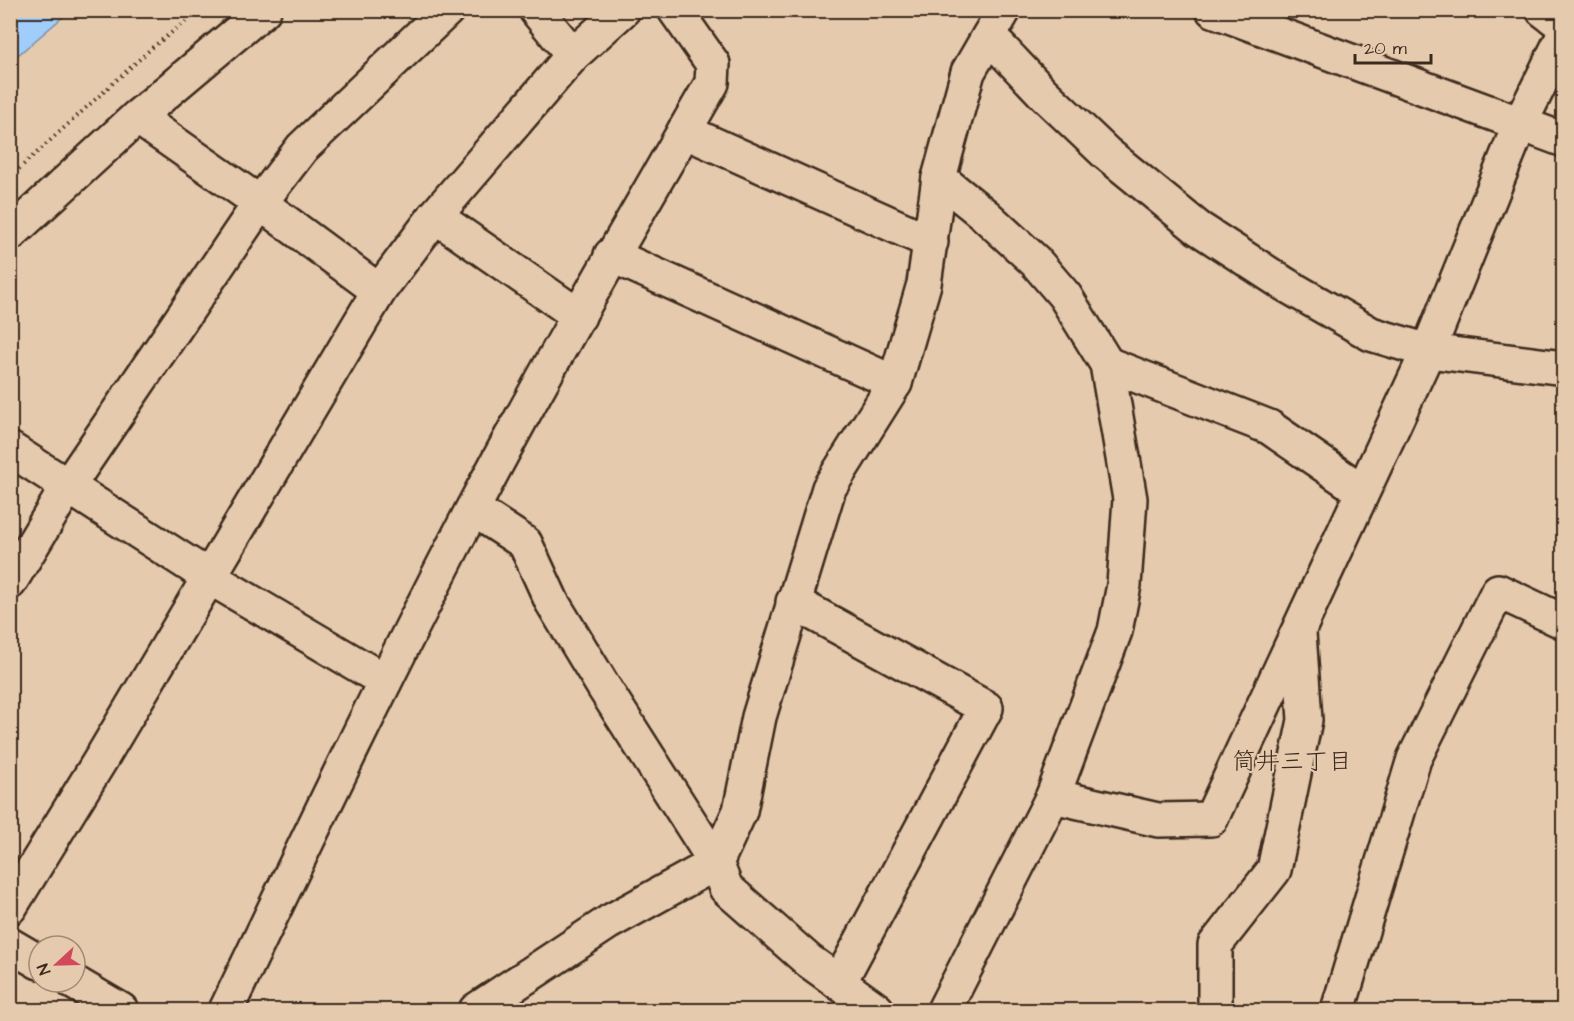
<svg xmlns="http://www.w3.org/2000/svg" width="1574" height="1021" font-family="'Architects Daughter','Klee One',sans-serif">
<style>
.water{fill:#a0cdfa;stroke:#788ca2;stroke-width:1.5}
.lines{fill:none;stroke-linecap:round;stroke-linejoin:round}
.minor-casing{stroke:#3b2a1e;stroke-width:38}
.path{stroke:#3b2a1e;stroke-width:4;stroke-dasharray:1.5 4.5;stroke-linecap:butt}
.minor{stroke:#e6caad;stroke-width:33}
.labels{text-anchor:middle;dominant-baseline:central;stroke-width:4.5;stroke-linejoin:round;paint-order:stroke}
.neighbourhood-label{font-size:24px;fill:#3b2a1e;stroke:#e6caad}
</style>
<rect width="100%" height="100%" fill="#e6caad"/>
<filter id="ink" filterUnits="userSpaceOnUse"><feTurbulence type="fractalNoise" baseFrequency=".0167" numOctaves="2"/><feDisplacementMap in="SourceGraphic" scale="12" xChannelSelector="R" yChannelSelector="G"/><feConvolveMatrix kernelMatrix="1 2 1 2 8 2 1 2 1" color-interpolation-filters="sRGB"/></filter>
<g filter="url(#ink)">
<!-- water -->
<polygon class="water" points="11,10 70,10 70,11 11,61"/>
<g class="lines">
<defs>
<g id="minor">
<polyline points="536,10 573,55"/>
<polyline points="1213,10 1564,140"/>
<polyline points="1543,10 1564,26"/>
<polyline points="989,36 1044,94 1106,153 1198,228 1286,285 1371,334 1428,351 1564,368"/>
<polyline points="137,117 260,203 379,291"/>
<polyline points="684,131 931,242"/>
<polyline points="939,178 985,215 1035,261 1065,296 1107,364 1130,499 1124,585 1115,631 1053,796 944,1010"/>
<polyline points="435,216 579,316"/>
<polyline points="10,234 137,117 264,10"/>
<polyline points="611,255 895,383"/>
<polyline points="1107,364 1269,427 1362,491"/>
<polyline points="10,449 209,577 385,681"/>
<polyline points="473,509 525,543 552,602 603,686 716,863 726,888 809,961 877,1010"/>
<polyline points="10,582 68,486 260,203 302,148 447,10"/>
<polyline points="793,602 986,708 839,983"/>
<polyline points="1053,796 1158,820 1211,819 1428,351 1520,124 1564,35"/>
<polyline points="10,907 101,759 379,291 435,216 573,55 623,10"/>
<polyline points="10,945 39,962"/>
<polyline points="73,982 121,1010"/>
<path d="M 226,1010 C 306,843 386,675 472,510 C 548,365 631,224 712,83 L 713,64 L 675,10"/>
<polyline points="476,1010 609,922 716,863 740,811 759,717 829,488 895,383 924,284 939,178 968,72 1004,10"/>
<polyline points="1215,1010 1215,945 1274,870 1305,720 1299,633"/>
<polyline points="1338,1010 1414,759 1498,591 1564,622"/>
</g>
</defs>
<!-- minor casing -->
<use href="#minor" class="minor-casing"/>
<!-- path -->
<polyline class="path" points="10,177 154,46 201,10"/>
<!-- minor -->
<use href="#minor" class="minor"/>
</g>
</g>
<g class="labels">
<!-- neighbourhood labels -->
<g class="neighbourhood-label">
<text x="1292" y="762">筒井三丁目</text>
</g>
</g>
<!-- margin -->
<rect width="1574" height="1021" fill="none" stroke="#e6caad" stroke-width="36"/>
<rect x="18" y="18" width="1538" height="985" fill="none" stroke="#3b2a1e" stroke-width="2" filter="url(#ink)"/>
<!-- north arrow -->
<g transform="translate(57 964) rotate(248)"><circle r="28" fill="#e6caad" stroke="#a28a74" stroke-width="1.5"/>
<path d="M0-4.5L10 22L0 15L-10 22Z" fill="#d1495b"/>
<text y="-9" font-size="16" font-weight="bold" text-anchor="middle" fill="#3b2a1e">N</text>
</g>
<!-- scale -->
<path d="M1355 54v9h76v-9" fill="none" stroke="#3b2a1e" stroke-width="3"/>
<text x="1364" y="54" font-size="18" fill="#3b2a1e" stroke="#e6caad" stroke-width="4.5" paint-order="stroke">20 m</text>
</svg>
